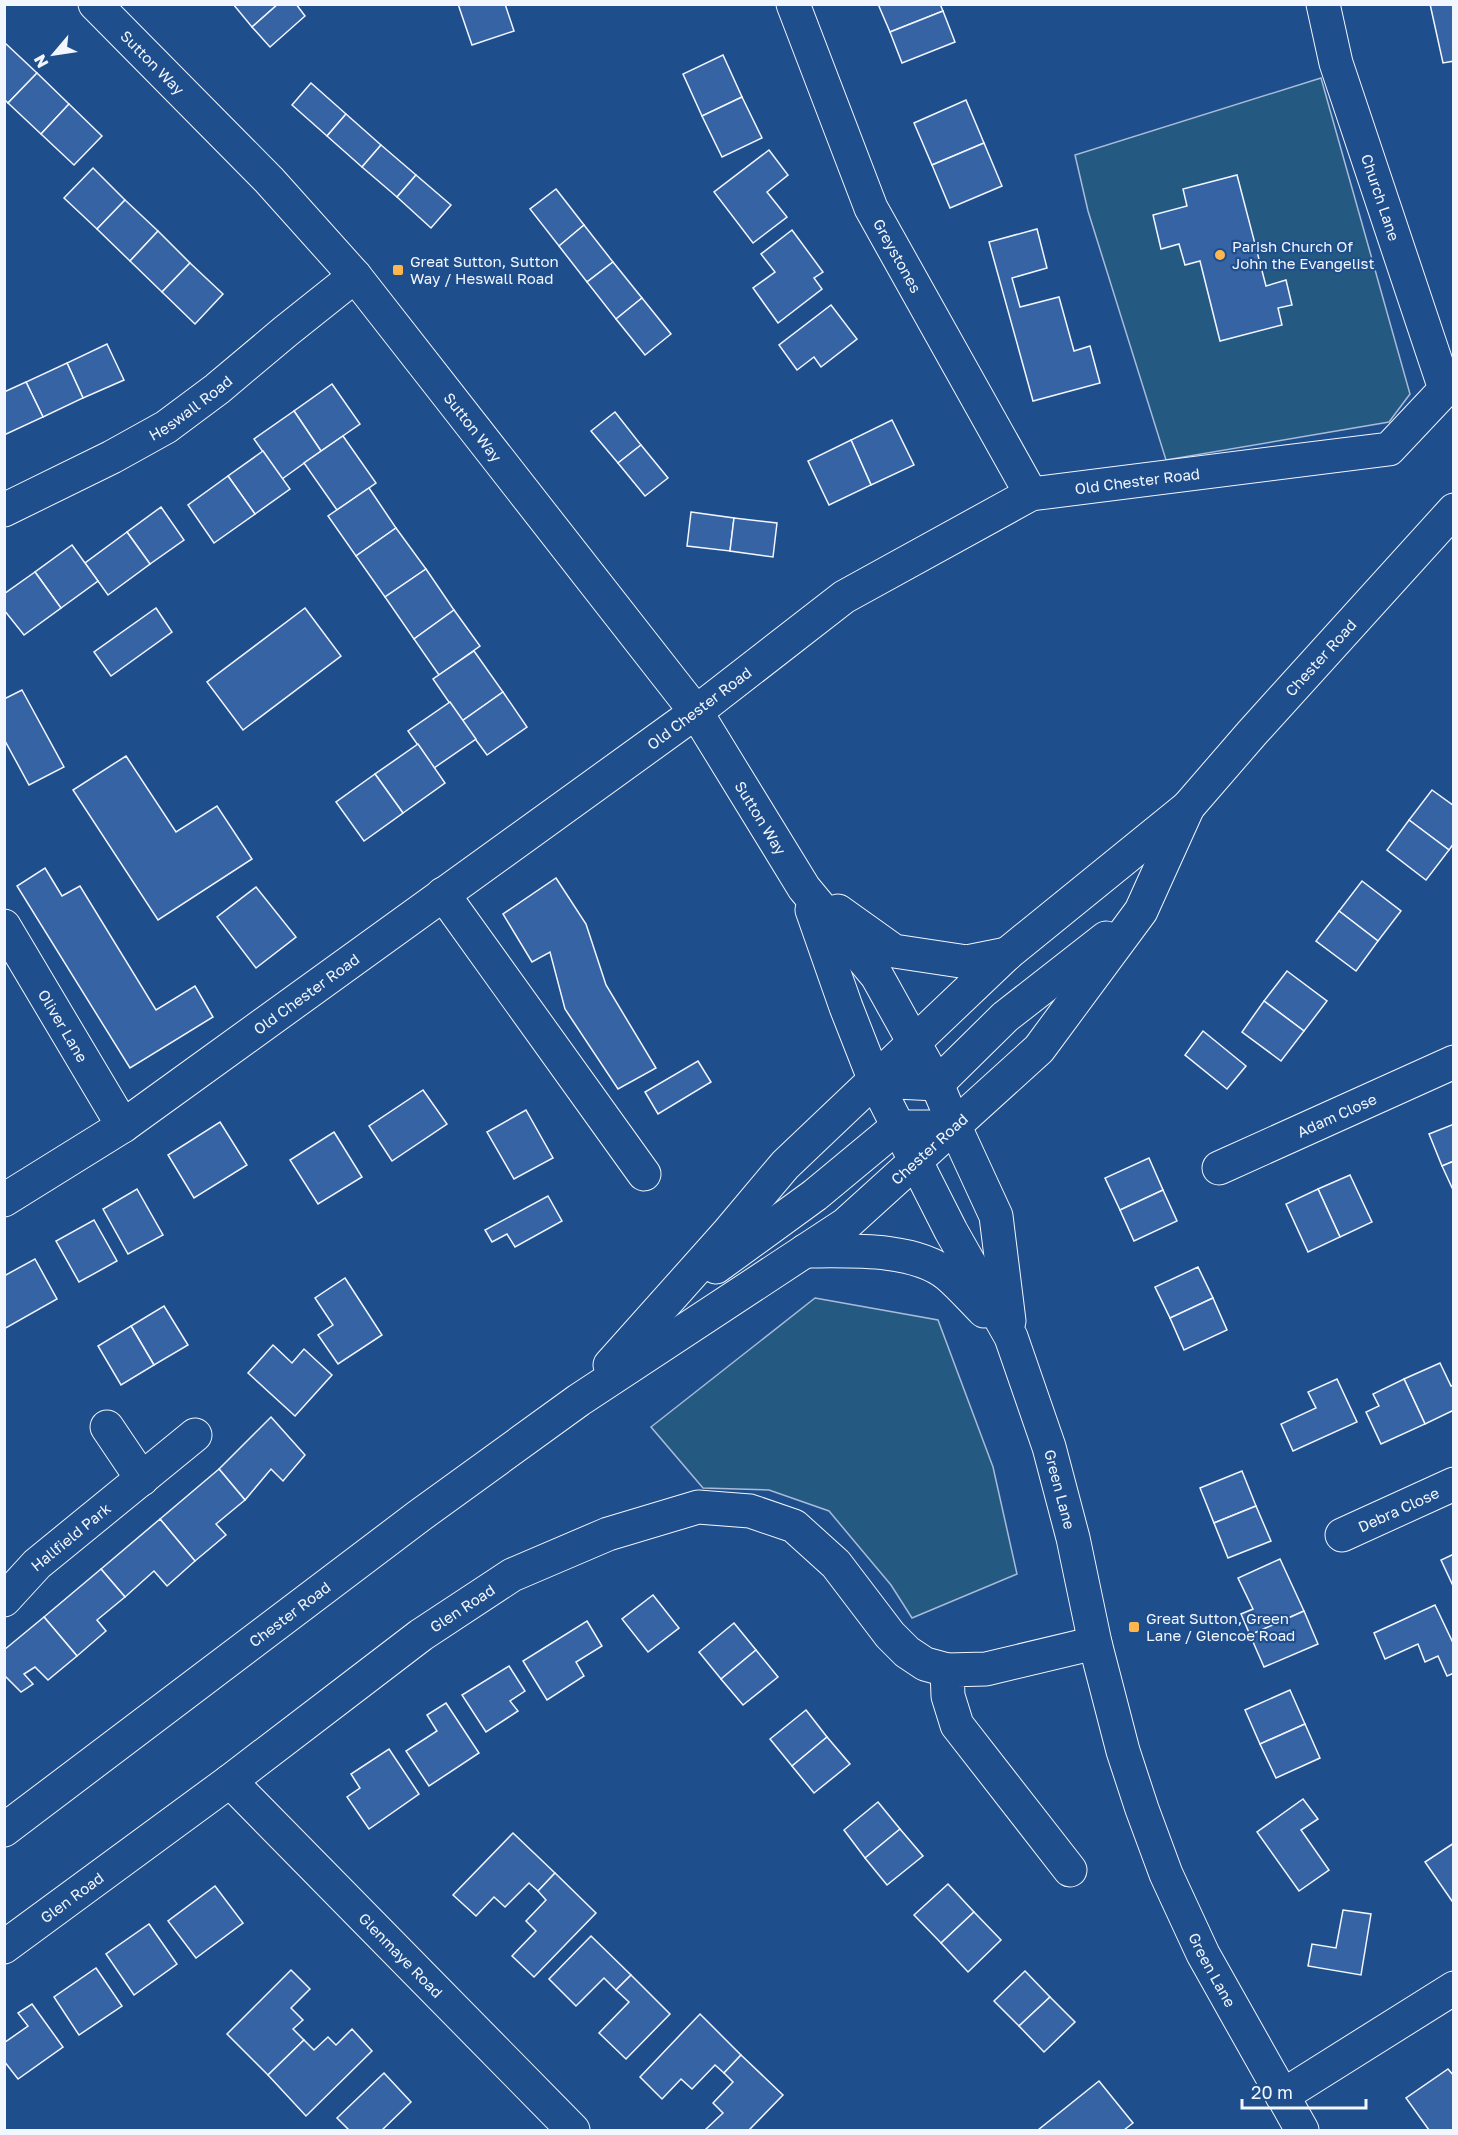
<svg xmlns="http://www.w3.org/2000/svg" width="1458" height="2135" font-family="'Golos Text',sans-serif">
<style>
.green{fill:#245a82;stroke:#a8bbd7;stroke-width:1.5}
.building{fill:#3563a3;stroke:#f2f6ff;stroke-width:1.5}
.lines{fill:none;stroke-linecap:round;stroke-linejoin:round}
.minor-casing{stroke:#f2f6ff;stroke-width:35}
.major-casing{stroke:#f2f6ff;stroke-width:35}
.minor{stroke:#1f4e8c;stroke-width:33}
.major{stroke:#1f4e8c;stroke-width:33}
.poi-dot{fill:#ffb74d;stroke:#1f4e8c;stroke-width:2}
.labels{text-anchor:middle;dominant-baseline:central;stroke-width:4.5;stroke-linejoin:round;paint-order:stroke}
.street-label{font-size:15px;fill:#f2f6ff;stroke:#1f4e8c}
.poi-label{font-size:15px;fill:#f2f6ff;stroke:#1f4e8c;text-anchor:start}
</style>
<rect width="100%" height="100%" fill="#1f4e8c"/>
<!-- green -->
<g class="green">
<polygon points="1321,78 1410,394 1389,422 1166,460 1088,211 1075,155"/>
<polygon points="815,1298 938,1320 993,1467 1017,1574 912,1618 891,1585 829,1511 769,1490 703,1488 651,1427"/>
</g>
<!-- building -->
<g class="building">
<polygon points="233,4 278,4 252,27"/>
<polygon points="278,4 296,4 305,16 270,47 252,27"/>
<polygon points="458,4 505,4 514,31 472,45"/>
<polygon points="878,4 940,4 943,11 890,32"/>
<polygon points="1430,4 1454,4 1454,61 1443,63"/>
<polygon points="943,11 955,42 902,63 890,32"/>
<polygon points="4,42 37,73 8,103 4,99"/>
<polygon points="723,55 742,97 702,116 683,74"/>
<polygon points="37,73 69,104 41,134 8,103"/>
<polygon points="311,83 346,114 327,136 292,105"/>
<polygon points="742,97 762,138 722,157 702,116"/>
<polygon points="966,100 984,143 932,165 914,123"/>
<polygon points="69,104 102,136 74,165 41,134"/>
<polygon points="346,114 381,145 362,167 327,136"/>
<polygon points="984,143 1002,186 950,208 932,165"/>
<polygon points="381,145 416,175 397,197 362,167"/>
<polygon points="769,150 788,175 767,192 787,217 753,243 714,192"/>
<polygon points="93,168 125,200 97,229 64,198"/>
<polygon points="416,175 451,205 431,228 397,197"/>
<polygon points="1237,175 1266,286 1286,280 1292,305 1278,308 1282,325 1220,341 1200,261 1185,265 1179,244 1161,249 1153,215 1187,206 1183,189"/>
<polygon points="556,189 584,225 559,246 530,209"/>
<polygon points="125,200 158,231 130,261 97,229"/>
<polygon points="584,225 613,262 587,282 559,246"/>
<polygon points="1037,229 1047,268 1012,278 1020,307 1059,297 1074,351 1090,346 1100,383 1033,401 989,242"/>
<polygon points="792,230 823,272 814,278 822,289 778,323 753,288 775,272 761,254"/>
<polygon points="158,231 190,263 162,292 130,261"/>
<polygon points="613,262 642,298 616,319 587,282"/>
<polygon points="190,263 223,294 195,324 162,292"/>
<polygon points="642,298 671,334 645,355 616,319"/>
<polygon points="831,305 857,339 821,367 814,357 797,370 779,345"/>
<polygon points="107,344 124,380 83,398 67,363"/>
<polygon points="67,363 83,398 43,417 26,382"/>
<polygon points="26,382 43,417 4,435 4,392"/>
<polygon points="332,384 360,424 321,451 294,411"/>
<polygon points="294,411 321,451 282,479 254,439"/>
<polygon points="615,412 641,445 618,463 591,431"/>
<polygon points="892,420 914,465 871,485 851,440"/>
<polygon points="343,436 376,483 337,510 304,463"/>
<polygon points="851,440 871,485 829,505 808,461"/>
<polygon points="641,445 668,478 645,496 618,463"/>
<polygon points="263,451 290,489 255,514 228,476"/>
<polygon points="228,476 255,514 214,543 188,505"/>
<polygon points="369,488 396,528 356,556 328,516"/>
<polygon points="161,507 184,540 150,564 127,532"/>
<polygon points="691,512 734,518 730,551 687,546"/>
<polygon points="734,518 777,523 773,557 730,551"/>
<polygon points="396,528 426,569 385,597 356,556"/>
<polygon points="127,532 150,564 108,595 85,563"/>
<polygon points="72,545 98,581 61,608 35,572"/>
<polygon points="426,569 454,610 414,639 385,597"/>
<polygon points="35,572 61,608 24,635 4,610 4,594"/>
<polygon points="156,608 172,632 111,676 94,652"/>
<polygon points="305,608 341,656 243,730 207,682"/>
<polygon points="454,610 480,646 439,675 414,639"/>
<polygon points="474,651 503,692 462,721 433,679"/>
<polygon points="22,690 64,767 29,785 4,739 4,699"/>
<polygon points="503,692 527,727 487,755 462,721"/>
<polygon points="450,702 476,739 434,768 408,731"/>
<polygon points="418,744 445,783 403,813 375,774"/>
<polygon points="126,756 176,832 217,806 252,859 158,920 73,790"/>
<polygon points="375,774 403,813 364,841 336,802"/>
<polygon points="1432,790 1454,806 1454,843 1449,850 1409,820"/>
<polygon points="1409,820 1449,850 1426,880 1387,850"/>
<polygon points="45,868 62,896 80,886 156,1010 195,986 213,1017 130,1068 17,886"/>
<polygon points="556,878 586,924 606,985 656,1068 618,1089 565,1009 550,952 532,962 503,914"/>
<polygon points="1362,881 1401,911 1378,941 1339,911"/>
<polygon points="256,887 296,937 256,968 217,917"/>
<polygon points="1339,911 1378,941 1356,971 1316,941"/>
<polygon points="1287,971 1327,1001 1304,1031 1264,1001"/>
<polygon points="1264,1001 1304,1031 1281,1061 1242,1032"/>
<polygon points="1203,1031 1246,1066 1227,1089 1185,1055"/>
<polygon points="698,1061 711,1082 658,1114 645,1092"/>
<polygon points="423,1090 447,1124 392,1161 369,1126"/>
<polygon points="526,1110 553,1158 514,1179 487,1132"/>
<polygon points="220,1122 247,1165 194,1198 168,1155"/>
<polygon points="1454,1124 1454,1161 1442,1166 1429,1134"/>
<polygon points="334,1132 362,1177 318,1204 290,1160"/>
<polygon points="1149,1158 1163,1190 1120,1210 1105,1178"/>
<polygon points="1454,1161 1454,1192 1442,1166"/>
<polygon points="1350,1175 1372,1222 1340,1237 1318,1189"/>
<polygon points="137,1189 163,1235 128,1254 103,1209"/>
<polygon points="1318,1189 1340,1237 1308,1252 1286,1204"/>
<polygon points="1163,1190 1177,1221 1134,1241 1120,1210"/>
<polygon points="548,1196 562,1221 515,1247 507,1234 492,1242 485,1230"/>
<polygon points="94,1220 117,1261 79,1282 56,1241"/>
<polygon points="35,1259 57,1299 4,1329 4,1276"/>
<polygon points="1198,1267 1213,1298 1170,1318 1155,1287"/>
<polygon points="345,1278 382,1335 338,1364 318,1335 333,1325 315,1298"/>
<polygon points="1213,1298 1227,1330 1184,1350 1170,1318"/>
<polygon points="164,1306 188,1345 154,1365 131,1326"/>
<polygon points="131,1326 154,1365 121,1385 98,1346"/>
<polygon points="273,1345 292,1363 304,1349 332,1375 295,1416 248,1373"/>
<polygon points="1440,1363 1451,1386 1454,1385 1454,1410 1425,1424 1404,1379"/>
<polygon points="1337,1379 1357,1422 1293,1451 1281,1424 1316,1408 1308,1392"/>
<polygon points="1404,1379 1425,1424 1381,1444 1366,1412 1379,1406 1373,1394"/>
<polygon points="271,1417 305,1455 283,1481 271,1469 245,1500 219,1469"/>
<polygon points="219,1469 245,1500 216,1524 226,1535 195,1561 160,1519"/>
<polygon points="1242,1471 1256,1506 1214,1523 1200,1488"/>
<polygon points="1256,1506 1271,1541 1228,1558 1214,1523"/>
<polygon points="160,1519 195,1561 167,1586 154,1571 125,1597 101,1569"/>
<polygon points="1454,1554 1454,1588 1441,1560"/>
<polygon points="1280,1559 1304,1611 1250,1635 1241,1614 1253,1609 1238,1578"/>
<polygon points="101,1569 125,1597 97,1620 106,1631 77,1656 44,1617"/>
<polygon points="653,1595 679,1628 648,1652 622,1619"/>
<polygon points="1435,1605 1454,1645 1454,1673 1447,1676 1438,1656 1425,1662 1418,1644 1385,1659 1374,1633"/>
<polygon points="1304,1611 1318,1644 1264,1667 1250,1635"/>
<polygon points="44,1617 77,1656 48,1680 35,1667 24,1674 33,1684 21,1692 4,1675 4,1650"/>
<polygon points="587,1621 602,1646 576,1662 584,1676 547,1700 523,1661"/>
<polygon points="734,1623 756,1650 721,1679 699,1652"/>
<polygon points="756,1650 778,1677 743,1705 721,1679"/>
<polygon points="509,1666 525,1691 510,1701 518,1711 486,1732 462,1695"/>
<polygon points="1290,1690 1305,1724 1260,1744 1245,1710"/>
<polygon points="446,1703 479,1753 429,1786 406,1751 437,1731 427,1715"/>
<polygon points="806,1710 827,1737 792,1766 770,1739"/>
<polygon points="1305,1724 1320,1758 1276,1778 1260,1744"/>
<polygon points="827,1737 850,1764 814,1793 792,1766"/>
<polygon points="389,1749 419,1794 369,1829 347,1797 360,1788 351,1774"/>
<polygon points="1303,1799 1318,1819 1301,1830 1329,1870 1299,1891 1257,1832"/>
<polygon points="878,1802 900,1829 865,1858 844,1830"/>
<polygon points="900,1829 923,1856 887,1885 865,1858"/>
<polygon points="513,1833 555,1873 538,1891 529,1883 505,1907 494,1897 476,1916 453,1895"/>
<polygon points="1454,1843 1454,1900 1452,1901 1425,1862"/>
<polygon points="555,1873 596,1913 534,1977 512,1956 536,1931 526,1921 546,1900 538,1891"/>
<polygon points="948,1884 974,1912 941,1943 914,1915"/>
<polygon points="215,1886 243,1923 196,1958 168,1921"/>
<polygon points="1343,1910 1371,1914 1361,1975 1308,1966 1312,1944 1336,1948"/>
<polygon points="974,1912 1001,1940 968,1972 941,1943"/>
<polygon points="149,1924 177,1964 134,1995 106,1954"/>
<polygon points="591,1936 631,1975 616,1990 604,1978 576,2006 549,1979"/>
<polygon points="96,1968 122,2006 79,2035 54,1997"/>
<polygon points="291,1970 310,1989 291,2008 303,2020 293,2029 304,2040 268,2075 227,2034"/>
<polygon points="1025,1971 1050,1997 1019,2026 994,2001"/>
<polygon points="631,1975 670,2014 626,2059 599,2033 629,2002 616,1990"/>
<polygon points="1050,1997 1075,2022 1044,2052 1019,2026"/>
<polygon points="32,2004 63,2047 18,2079 4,2061 4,2043 28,2026 18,2013"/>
<polygon points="700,2014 741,2055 724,2073 715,2065 692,2089 681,2079 662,2099 640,2077"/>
<polygon points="352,2029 372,2051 306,2116 268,2075 304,2040 314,2050 328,2037 336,2045"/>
<polygon points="741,2055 783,2095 749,2130 705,2130 723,2113 713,2103 733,2082 724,2073"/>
<polygon points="1448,2069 1454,2076 1454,2130 1429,2130 1406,2098"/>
<polygon points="384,2073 411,2102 382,2130 349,2130 337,2118"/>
<polygon points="1099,2081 1133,2123 1124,2130 1038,2130"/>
</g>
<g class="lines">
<defs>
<g id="minor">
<path id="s1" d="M 793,4 L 871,208 L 1031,494"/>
<path id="s2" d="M 1323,4 L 1336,63 L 1445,389"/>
<path id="s3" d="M 4,510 L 112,457 L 166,427 L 217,389 L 286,331 L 355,276"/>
<path id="s4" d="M 696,712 L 844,597 L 1031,494 L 1389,449 L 1454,380"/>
<polyline points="443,894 644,1174"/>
<path id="s5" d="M 4,926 L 123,1126"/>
<path id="s6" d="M 875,1081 L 951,1231 L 1011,1337 L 1049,1447 L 1073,1538 L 1095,1643 L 1123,1751 L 1142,1809 L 1166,1874 L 1203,1954 L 1302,2130"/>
<polyline points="955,1127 996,1216 1009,1321"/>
<path id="s7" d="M 1219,1168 L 1454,1062"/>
<path d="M 805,1251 C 847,1251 914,1247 948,1275 C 961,1286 972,1299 984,1311"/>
<polyline points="107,1427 142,1479"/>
<path id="s8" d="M 1342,1535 L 1454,1484"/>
<path id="s9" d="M 4,1600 L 37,1564 L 195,1435"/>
<path id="s10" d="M 230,1781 L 573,2130"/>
<polyline points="1070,1870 957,1725 948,1696 947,1670 986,1669 1095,1643"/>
<path id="s11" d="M 4,1947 L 230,1781 L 421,1635 L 512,1575 L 608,1534 L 698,1507 L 750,1511 L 794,1526 L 836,1564 L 890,1635 L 907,1652 L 925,1664 L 947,1670"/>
<polyline points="1282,2096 1454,1988"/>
</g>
<g id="major">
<path id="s12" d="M 95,4 L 269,180 L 355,276 L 696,712 L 804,888 L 877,976 L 937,1084 L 955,1127"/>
<polyline points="812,910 846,1007 875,1081"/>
<polyline points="838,911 894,951 967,962 1007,954"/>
<polyline points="875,1081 937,1084 1005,1017 1106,938"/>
<path id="s13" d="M 4,1200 L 123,1126 L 696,712"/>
<polyline points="716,1267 815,1195 897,1127 955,1127"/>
<path id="s14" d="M 610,1365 L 727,1234 L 785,1165 L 1007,954 L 1188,807 L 1252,733 L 1454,510"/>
<path id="s15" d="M 4,1830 L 419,1516 L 579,1400 L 846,1224 L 1039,1049 L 1141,911 L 1188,807"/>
</g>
</defs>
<!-- minor casing -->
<use href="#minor" class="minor-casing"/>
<!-- major casing -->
<use href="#major" class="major-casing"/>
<!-- minor -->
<use href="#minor" class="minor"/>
<!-- major -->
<use href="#major" class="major"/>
</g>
<!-- markers -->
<g class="poi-dot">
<circle cx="1220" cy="255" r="6"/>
<rect x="392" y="264" width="12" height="12" rx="3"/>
<rect x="1128" y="1621" width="12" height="12" rx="3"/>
</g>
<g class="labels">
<!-- street labels -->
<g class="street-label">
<text stroke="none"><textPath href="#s12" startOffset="82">Sutton Way</textPath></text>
<text stroke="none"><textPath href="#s2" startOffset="202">Church Lane</textPath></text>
<text stroke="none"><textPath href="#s1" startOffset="273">Greystones</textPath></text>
<text stroke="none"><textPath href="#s3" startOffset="213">Heswall Road</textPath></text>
<text stroke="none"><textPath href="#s12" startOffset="568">Sutton Way</textPath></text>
<text stroke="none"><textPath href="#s4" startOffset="508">Old Chester Road</textPath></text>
<text stroke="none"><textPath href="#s14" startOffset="1005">Chester Road</textPath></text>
<text transform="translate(699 708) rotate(-37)">Old Chester Road</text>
<text stroke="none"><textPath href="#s12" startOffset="1054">Sutton Way</textPath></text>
<text stroke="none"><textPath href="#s13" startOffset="366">Old Chester Road</textPath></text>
<text stroke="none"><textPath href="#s5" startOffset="116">Oliver Lane</textPath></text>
<text stroke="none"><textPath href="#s7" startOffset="129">Adam Close</textPath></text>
<text stroke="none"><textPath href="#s15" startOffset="1150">Chester Road</textPath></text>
<text stroke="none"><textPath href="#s6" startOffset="450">Green Lane</textPath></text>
<text stroke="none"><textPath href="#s8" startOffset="62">Debra Close</textPath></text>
<text stroke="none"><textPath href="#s9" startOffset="92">Hallfield Park</textPath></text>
<text stroke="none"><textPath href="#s11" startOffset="570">Glen Road</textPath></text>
<text stroke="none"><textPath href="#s15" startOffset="358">Chester Road</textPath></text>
<text stroke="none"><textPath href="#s11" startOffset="84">Glen Road</textPath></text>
<text stroke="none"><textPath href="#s10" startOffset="244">Glenmaye Road</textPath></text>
<text stroke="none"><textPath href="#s6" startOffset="956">Green Lane</textPath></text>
</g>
<!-- poi labels -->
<g class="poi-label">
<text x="1232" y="246">Parish Church Of<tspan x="1232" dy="17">John the Evangelist</tspan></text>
<text x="410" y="261">Great Sutton, Sutton<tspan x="410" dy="17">Way / Heswall Road</tspan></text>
<text x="1146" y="1618">Great Sutton, Green<tspan x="1146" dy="17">Lane / Glencoe Road</tspan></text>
</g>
</g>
<!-- border -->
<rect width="1458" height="2135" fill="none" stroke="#f2f6ff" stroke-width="12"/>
<!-- north arrow -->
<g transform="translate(54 54) rotate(241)" stroke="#1f4e8c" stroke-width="4.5" paint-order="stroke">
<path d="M0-4.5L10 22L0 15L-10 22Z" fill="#f2f6ff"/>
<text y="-9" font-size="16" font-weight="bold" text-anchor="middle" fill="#f2f6ff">N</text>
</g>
<!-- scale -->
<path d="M1242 2099v9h124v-9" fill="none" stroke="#f2f6ff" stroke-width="3"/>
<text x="1251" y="2099" font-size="18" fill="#f2f6ff" stroke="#1f4e8c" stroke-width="4.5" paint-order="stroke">20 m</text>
</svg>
